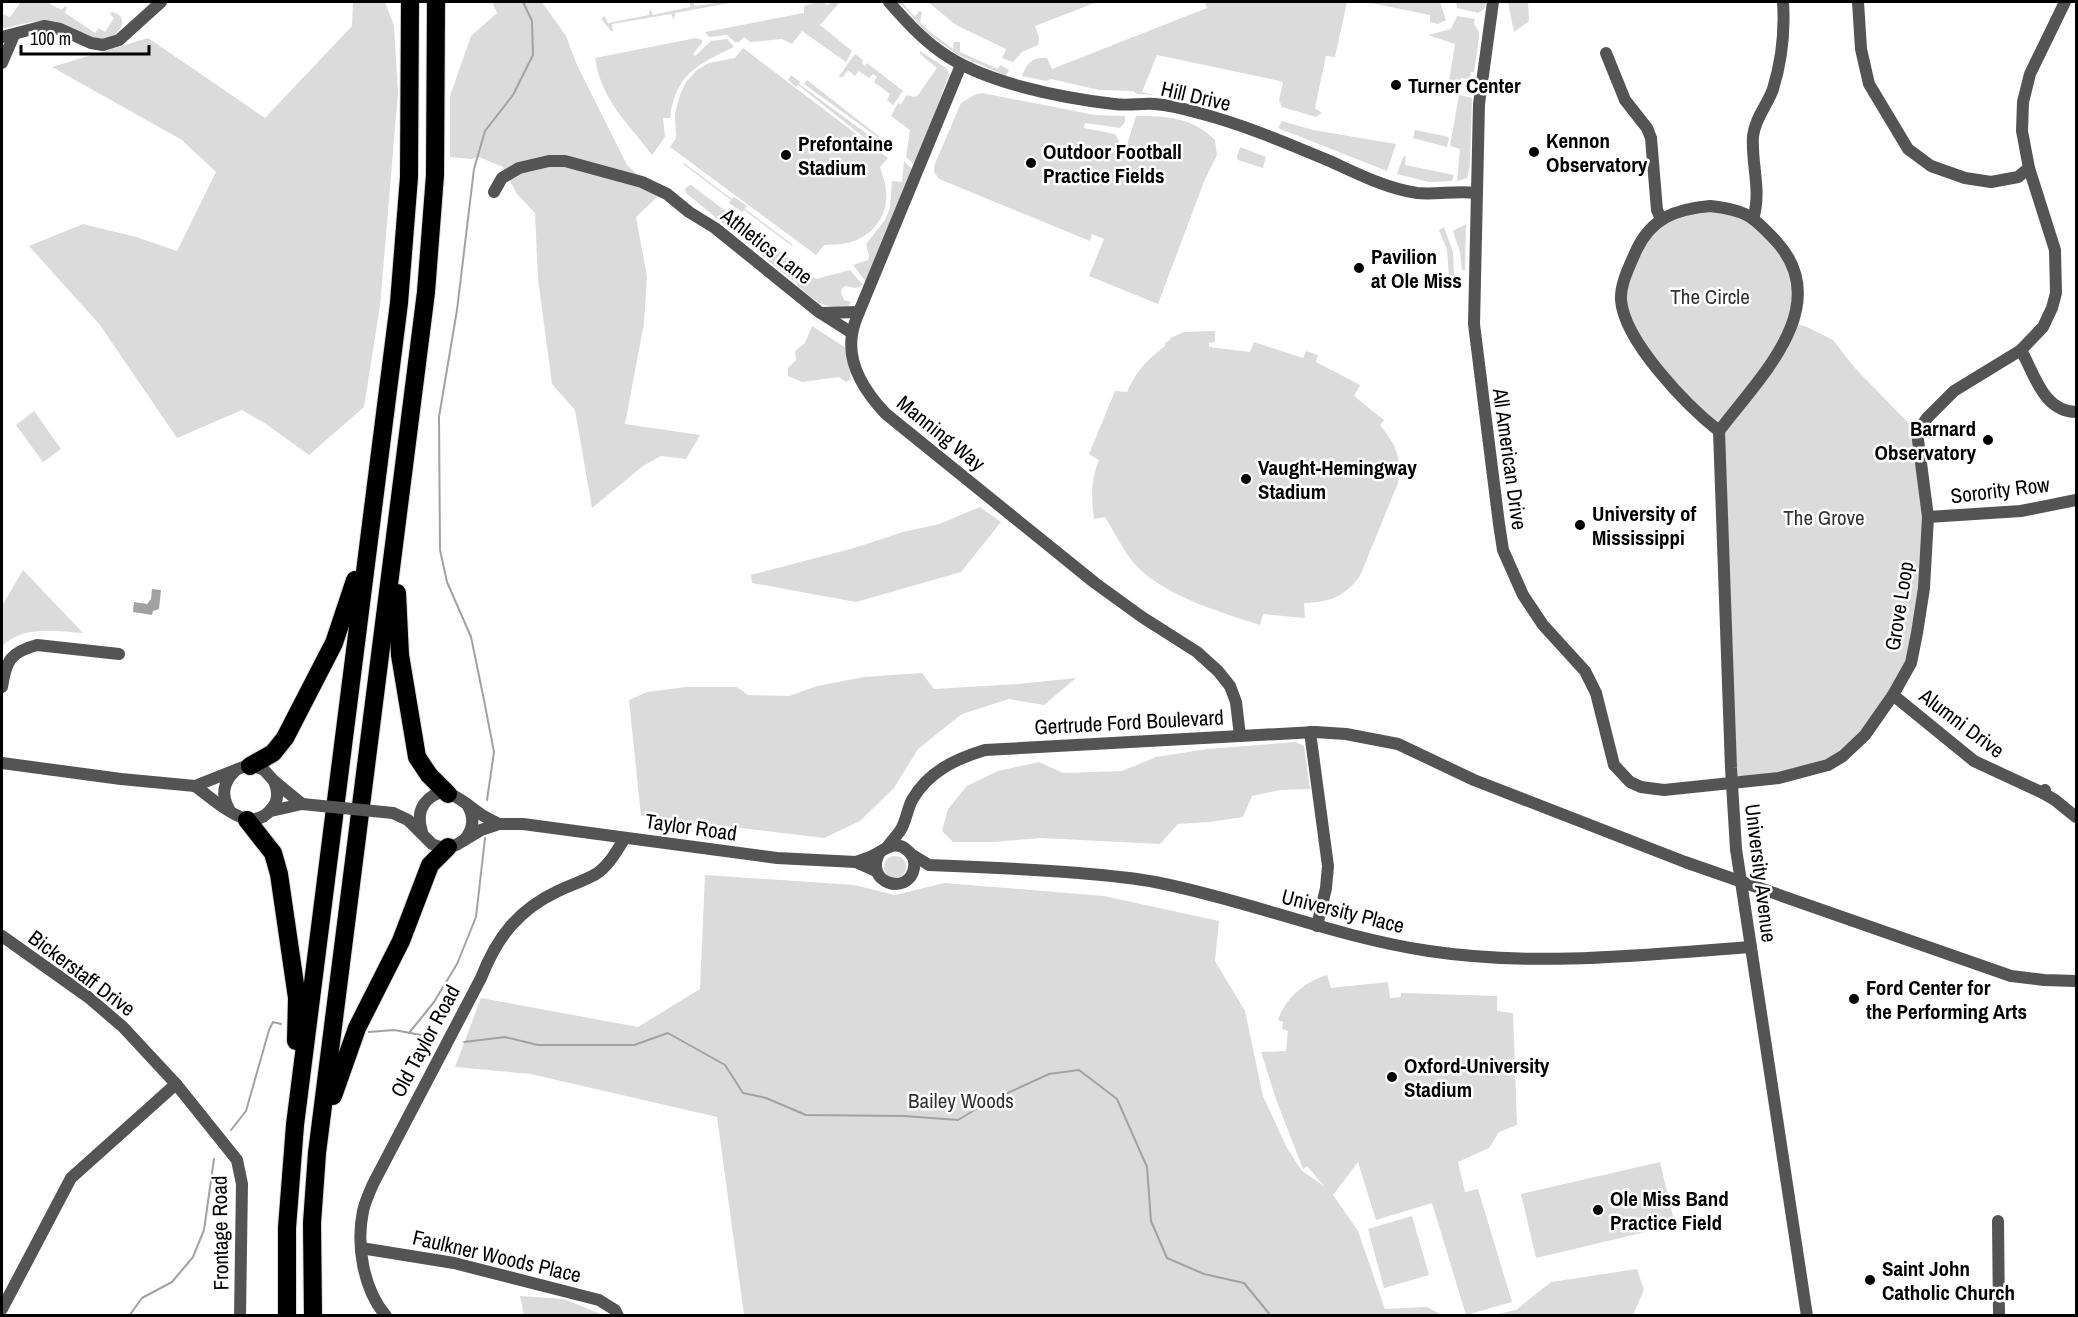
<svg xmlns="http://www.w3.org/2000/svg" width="2078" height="1317" font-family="'Archivo Narrow',sans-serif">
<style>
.green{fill:#dbdbdb}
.water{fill:#a2a2a2}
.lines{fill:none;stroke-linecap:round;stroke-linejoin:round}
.stream{stroke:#a2a2a2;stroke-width:2}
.highway-casing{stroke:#dbdbdb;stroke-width:20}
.minor{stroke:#545454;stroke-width:12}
.highway{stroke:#000;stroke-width:18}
.minor-bridge{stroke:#545454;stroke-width:12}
.poi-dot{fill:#000;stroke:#fff;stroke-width:2}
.labels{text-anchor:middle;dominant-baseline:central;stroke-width:5;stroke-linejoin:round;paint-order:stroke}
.poi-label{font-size:21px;font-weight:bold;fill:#000;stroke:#fff;text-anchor:start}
.street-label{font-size:21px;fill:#000;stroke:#fff}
.park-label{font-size:21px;fill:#323232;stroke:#fff}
</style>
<rect width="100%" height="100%" fill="#fff"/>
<!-- green -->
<g class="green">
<path d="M 21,2 L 47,2 L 61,10 L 66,6 L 67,8 L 65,13 L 95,33 L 99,28 L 105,32 L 114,18 L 110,14 L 112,12 C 127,15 124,30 112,36 C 108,38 102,39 97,41 C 53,19 50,16 2,29 L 2,14 L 10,17 Z"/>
<polygon points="353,2 385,2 394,26 398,93 380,306 364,407 309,455 266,424 242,410 177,438 100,325 29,246 83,224 136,237 177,251 216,172 182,140 52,67 148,38 265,118 352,26"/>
<polygon points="492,2 542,2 566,36 577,65 627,165 659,195 636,217 647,277 644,323 625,424 700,435 686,459 661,456 643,466 592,508 575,410 552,384 538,279 535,213 517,194 503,167 479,157 471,159 450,157 450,96 471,36 497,13"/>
<polygon points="690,2 693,2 695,6 722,2 735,2 675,13 674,20 671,14 612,24 613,31 611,31 601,19 605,16 608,23 649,15 650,8 653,15 690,7"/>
<polygon points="818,2 824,2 827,5 833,2 840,2 820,25 852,51 846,62 802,31 792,44 782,39 750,42 744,37 739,42 735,42 727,35 709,37 705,32 804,13 804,6"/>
<polygon points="899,2 902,2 915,17 919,11 922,12 920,22 929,31 953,49 954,42 960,42 960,52 998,69 1000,65 1009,70 1006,76 958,55 927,33"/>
<polygon points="928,2 1097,2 1035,26 1039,38 1038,45 1022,52 1013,62 1002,58 1006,49 956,25"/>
<path d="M 1205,2 L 1347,2 L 1335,57 L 1326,56 L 1315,108 L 1322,113 L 1316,117 L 1282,107 L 1279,100 L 1283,83 L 1280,81 L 1157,55 L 1142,92 L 1155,95 L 1137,94 L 1133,91 L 1099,90 L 1051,79 L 1046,81 L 1022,76 C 1026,64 1033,56 1047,58 L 1052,69 L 1207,8 Z"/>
<polygon points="1366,2 1440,2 1446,20 1438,24 1430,22 1430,15"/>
<polygon points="1456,2 1487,2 1484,9 1478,13 1457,8"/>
<polygon points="1508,2 1528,2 1529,21 1514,32"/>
<polygon points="1457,16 1475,19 1474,24 1479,32 1479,38 1474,72 1471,72 1470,79 1461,78 1460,82 1449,81 1455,44 1428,35 1451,29"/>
<path d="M 696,38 L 702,40 L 702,43 L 693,54 L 695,56 L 711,41 L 727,39 L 734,47 C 697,65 676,73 670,118 L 663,118 L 665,137 L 652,155 C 627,121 602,102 595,58 Z"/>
<path d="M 743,48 L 888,158 L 880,167 C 882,175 886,183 886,191 C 889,216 872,237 847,243 C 840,245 832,244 824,245 L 816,255 L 670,147 L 676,138 L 675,113 L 680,95 L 686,82 L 697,70 L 709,63 L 735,58 Z"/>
<polygon points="920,51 946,68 949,74 916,166 906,157 910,130 891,116 898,103 901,104 907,95 914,97 918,95 937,68 920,54"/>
<polygon points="855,54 863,60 862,63 865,66 867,63 903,91 893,105 887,100 890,94 874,82 877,77 873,74 869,78 859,71 855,76 848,70 842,78 839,76"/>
<polygon points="791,75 800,82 799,84 874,139 871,143 798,85 796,87 788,80"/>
<polygon points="807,80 881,138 891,143 888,147 879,141 880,139 804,84"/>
<path d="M 982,93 L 1095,115 L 1125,116 L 1125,122 L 1120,128 L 1085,123 L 1084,128 L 1115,134 L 1119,141 L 1117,149 L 1125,151 L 1136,116 C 1166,116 1192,117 1215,140 L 1217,155 L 1205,179 L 1158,304 L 1089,276 L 1104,239 L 1092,234 L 1090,241 L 939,179 L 934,172 L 934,166 L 961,103 L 976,94 Z"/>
<polygon points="1459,95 1472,98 1470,166 1467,178 1457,181 1460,149 1450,146"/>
<polygon points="1282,121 1313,130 1396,144 1387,171 1278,128"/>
<polygon points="1415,130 1449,137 1447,147 1413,138"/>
<polygon points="1240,147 1266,157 1263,168 1238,160 1237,157"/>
<polygon points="1406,156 1405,165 1454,175 1452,181 1429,182 1397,174 1403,157"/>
<polygon points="904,161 914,171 867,283 853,265 868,260 869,256 866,244 885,220 890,208 892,181 902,182"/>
<polygon points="684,163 732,199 734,197 747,206 745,209 793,245 792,246 744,210 742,212 729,203 731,200 683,164"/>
<polygon points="691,185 800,267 801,271 795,279 792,280 686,193 685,189 688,186"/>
<polygon points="1686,208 1741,211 1794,269 1794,323 1807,327 1833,340 1854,367 1917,432 1927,558 1911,663 1843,756 1731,784 1719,431 1643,350 1621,299 1639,245"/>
<polygon points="1466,224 1465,270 1462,270 1460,252 1453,231"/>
<polygon points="1444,227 1453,252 1454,277 1449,277 1447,250 1439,230"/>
<path d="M 850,270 L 863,285 L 856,288 L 846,286 L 842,288 L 841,293 L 844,300 L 851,302 L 848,307 C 822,309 816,301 797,285 C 797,280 801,274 806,272 L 816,279 Z"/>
<polygon points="812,326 846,348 851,379 846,382 839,377 802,382 788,376 788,368 796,360 795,351 805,343"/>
<path d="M 1215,331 L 1215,342 L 1209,343 L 1209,347 L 1250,352 L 1254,342 L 1303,358 L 1306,351 L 1318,355 L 1316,362 L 1360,385 L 1354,396 L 1384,420 L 1380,425 C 1396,445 1402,457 1398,483 L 1360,576 C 1344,597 1331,602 1304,603 L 1305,618 L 1263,614 L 1260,625 C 1218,611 1162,596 1132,561 C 1122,548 1114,531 1105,517 L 1094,519 C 1091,497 1091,480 1099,460 L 1089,454 L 1115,391 L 1127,392 C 1137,370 1146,361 1165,346 L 1165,343 L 1170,340 L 1170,338 L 1184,332 Z"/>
<polygon points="34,411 61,449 43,462 16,425"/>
<polygon points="980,507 1001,522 961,572 856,602 752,583 751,575 854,548 903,532 939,524"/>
<path d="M 23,570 L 83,633 C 55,631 24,625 2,646 L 2,606 Z"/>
<polygon points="922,673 934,689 1019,684 1076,678 1044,705 1009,699 962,714 918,749 894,788 860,821 824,838 641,816 629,700 647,692 686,687 737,687 748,695 789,696 817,686 864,677"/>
<polygon points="1296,742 1304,746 1310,789 1280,790 1252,796 1243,817 1209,822 1178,824 1160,844 1041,838 993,842 953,842 942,831 948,809 967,786 998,771 1039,762 1063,773 1122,771 1156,757 1207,749"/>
<circle cx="895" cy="867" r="11"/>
<path d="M 705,875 L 854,885 L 895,895 L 944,883 L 1104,896 L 1219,921 L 1215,961 L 1245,1011 L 1263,1096 L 1287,1148 L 1302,1171 L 1324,1186 L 1307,1166 L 1303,1169 L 1277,1102 L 1261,1052 L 1286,1051 L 1288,1031 L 1282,1029 L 1283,1022 L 1278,1020 C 1286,997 1305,982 1327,975 L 1331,988 L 1388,982 L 1390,998 L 1401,997 L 1401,993 L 1497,996 L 1497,1011 L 1513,1013 L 1517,1125 L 1499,1132 L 1489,1148 L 1458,1162 L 1465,1192 L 1478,1189 L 1512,1302 L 1466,1315 L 1432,1203 L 1376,1220 L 1358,1162 L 1333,1195 L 1358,1231 L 1385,1309 L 1427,1307 L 1442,1315 L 744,1315 L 717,1117 L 531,1074 L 455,1067 L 481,998 L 638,1027 L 700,989 Z"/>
<polygon points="1660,1162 1675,1225 1536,1258 1521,1194"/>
<polygon points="1412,1216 1429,1275 1384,1288 1368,1229"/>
<polygon points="1637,1269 1644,1290 1633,1315 1494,1315 1516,1310 1551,1282"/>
<polygon points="520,1296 564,1299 603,1315 524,1315"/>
</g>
<!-- water -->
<polygon class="water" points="152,589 161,590 159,609 153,611 152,615 133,612 134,602 147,604 151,599"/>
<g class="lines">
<!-- stream -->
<g class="stream">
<polyline points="487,800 494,752 484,700 471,637 447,582 440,550 439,417 457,310 474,169 485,131 513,95 533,55 532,21 523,2"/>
<polyline points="369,1032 394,1030 432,1037"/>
<polyline points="409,1033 434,1002 457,964 476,917 485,838"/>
<polyline points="464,1042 505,1037 538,1045 634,1045 668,1033 725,1065 743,1093 766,1098 806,1115 904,1116 958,1120 986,1103 1049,1074 1079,1070 1117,1099 1147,1167 1151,1221 1167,1258 1204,1274 1244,1283 1271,1316"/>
<polyline points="231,1130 246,1111 269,1030 273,1022 281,1024"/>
<polyline points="129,1316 142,1298 172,1282 193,1257 204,1230 214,1159"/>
</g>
<defs>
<g id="highway">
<polyline points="397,593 400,655 417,757 429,775 448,794"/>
<polyline points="250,766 273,753 285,738 334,643 355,580"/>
<polyline points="247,820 273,853 279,874 297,998 296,1041"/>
<polyline points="333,1096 357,1028 401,941 430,865 448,847"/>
<polyline points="287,1316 287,1228 295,1125 399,303 409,177 410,2"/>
<polyline points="313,1316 312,1223 317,1153 426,292 435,175 436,2"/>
</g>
</defs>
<!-- highway casing -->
<use href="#highway" class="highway-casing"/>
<!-- minor -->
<g class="minor">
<path d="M 889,2 C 905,20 921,38 941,52 C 984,83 1062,98 1114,104 C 1128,106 1141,103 1155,104 C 1170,105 1185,109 1199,113 C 1245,125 1289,144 1332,162 C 1358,174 1388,189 1417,193 C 1437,195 1457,190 1476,193"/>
<polyline points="1493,2 1479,104 1474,324 1499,524 1503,550 1523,595 1543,625 1585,671 1596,693 1614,765 1630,782 1641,787 1664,790 1779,778 1828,765 1843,756 1865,735 1893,695 1911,663 1917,633 1924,588 1928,517 1917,432 1927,418 1954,391 2021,350 2043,327 2052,308 2056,293 2055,250 2029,168 2022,131 2023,102 2030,74 2065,2"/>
<polyline points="1858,2 1861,49 1869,84 1908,149 1931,166 1965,178 1991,182 2018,177 2029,168"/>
<polyline points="2,37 44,26 60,29 91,43 103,45 119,40 161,2"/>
<polyline points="1606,53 1625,100 1647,128 1651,138 1657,210 1661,219"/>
<polyline points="2,63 14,35"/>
<path d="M 961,65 L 859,312 C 856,319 853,327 852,335 C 847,366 866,393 886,414 L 1095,583 L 1142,617 L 1197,652 L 1218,671 L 1230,686 L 1236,702 L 1240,736"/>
<polyline points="494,192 502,178 519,168 549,161 565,161 642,182 667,194 689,212 715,228 819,312 852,333"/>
<path d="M 1710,206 C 1745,210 1752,215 1776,241 C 1836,306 1758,379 1719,431 C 1687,406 1624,341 1621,300 C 1620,284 1630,265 1636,251 C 1651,218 1676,209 1710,206 Z"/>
<path d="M 1753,219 C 1762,191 1751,164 1753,136 C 1755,118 1768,104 1773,89 C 1782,60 1785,32 1783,2"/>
<polyline points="821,313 859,312"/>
<path d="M 2021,350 C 2035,375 2043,411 2076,412"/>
<polyline points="1719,431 1731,768 1736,849"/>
<polyline points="1928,517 2021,511 2076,500"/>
<path d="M 2,687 C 6,660 11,652 37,645 L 119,654"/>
<polyline points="1893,695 1974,761 2043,793"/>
<polyline points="1310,732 1328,866 1326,888 1317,926"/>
<polyline points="2,763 121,779 195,786 243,767 257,767 264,770 274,781 302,804"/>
<path d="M 195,786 C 215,800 251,838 272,808 C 279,800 278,790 274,781"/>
<polyline points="2045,790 2043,793 2055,800 2076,817"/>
<path d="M 229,809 C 221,795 223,782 235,771"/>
<polyline points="271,811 302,804"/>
<polyline points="393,813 408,820 432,844 440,847 456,845 481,830 499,824 523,824 777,858 856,862 876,871"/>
<path d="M 422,832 C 419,823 418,813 424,804 C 444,778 464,804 482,815 C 487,818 493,821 499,824"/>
<path d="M 464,840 C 474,829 475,817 467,804"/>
<path d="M 888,846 C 892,841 896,836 900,831 C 906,822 907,810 912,800 C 928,772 955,759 985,750 L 1315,732 L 1346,734 L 1398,744 L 1474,780 L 1685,862 L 2011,976 L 2044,980 L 2076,981"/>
<path d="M 911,854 L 929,865 C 979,867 1029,869 1079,873 C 1104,875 1130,877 1155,882 C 1248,900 1335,937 1429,951 C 1535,967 1644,955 1751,947"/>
<path d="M 856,862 C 862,860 869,858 874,855 C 886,849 896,839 908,851 C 913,855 915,862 914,868 C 909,897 862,883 880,852"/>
<polyline points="1745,908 1807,1316"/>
<polyline points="2,936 88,997 123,1027 176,1084 237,1160 242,1184 240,1316"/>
<polyline points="1998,1221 1999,1316"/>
<polyline points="361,1248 454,1263 599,1300 615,1310 618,1316"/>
<polyline points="2,1309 71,1178 176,1084"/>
<path d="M 386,1316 C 363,1289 356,1245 363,1211 C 365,1202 369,1193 373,1184 L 481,978 C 497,937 518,910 558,891 C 570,885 584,881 596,874 C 609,866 617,850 625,838"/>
</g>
<!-- highway -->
<use href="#highway" class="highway"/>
<!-- minor-bridge -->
<g class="minor-bridge">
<polyline points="302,804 393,813"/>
<polyline points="1736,849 1745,908"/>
</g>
</g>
<!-- markers -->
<g class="poi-dot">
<circle cx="1396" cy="85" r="6"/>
<circle cx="1534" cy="152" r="6"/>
<circle cx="786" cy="155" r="6"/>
<circle cx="1031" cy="163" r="6"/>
<circle cx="1359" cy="268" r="6"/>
<circle cx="1988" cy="440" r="6"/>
<circle cx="1246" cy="479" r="6"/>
<circle cx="1580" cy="525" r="6"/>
<circle cx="1854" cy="999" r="6"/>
<circle cx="1392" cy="1077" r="6"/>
<circle cx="1598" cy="1210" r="6"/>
<circle cx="1870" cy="1280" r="6"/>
</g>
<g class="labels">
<!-- poi labels -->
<g class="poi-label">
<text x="1408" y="85">Turner Center</text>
<text x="1546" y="140">Kennon<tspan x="1546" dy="24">Observatory</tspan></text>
<text x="798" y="143">Prefontaine<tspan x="798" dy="24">Stadium</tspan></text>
<text x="1043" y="151">Outdoor Football<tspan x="1043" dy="24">Practice Fields</tspan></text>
<text x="1371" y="256">Pavilion<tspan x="1371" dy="24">at Ole Miss</tspan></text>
<text x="1976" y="428" text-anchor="end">Barnard<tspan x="1976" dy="24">Observatory</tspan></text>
<text x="1258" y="467">Vaught-Hemingway<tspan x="1258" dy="24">Stadium</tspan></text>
<text x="1592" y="513">University of<tspan x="1592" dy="24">Mississippi</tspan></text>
<text x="1866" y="987">Ford Center for<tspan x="1866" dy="24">the Performing Arts</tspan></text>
<text x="1404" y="1065">Oxford-University<tspan x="1404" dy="24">Stadium</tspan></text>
<text x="1610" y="1198">Ole Miss Band<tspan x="1610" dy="24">Practice Field</tspan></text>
<text x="1882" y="1268">Saint John<tspan x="1882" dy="24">Catholic Church</tspan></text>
</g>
<!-- street labels -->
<g class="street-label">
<text transform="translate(1196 96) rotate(13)">Hill Drive</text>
<text transform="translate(767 246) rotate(38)">Athletics Lane</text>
<text transform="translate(941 433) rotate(39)">Manning Way</text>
<text transform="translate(1510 459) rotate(82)">All American Drive</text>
<text transform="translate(2000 490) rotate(-7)">Sorority Row</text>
<text transform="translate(1899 606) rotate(-81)">Grove Loop</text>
<text transform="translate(1129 722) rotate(-3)">Gertrude Ford Boulevard</text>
<text transform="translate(1962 723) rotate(37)">Alumni Drive</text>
<text transform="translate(691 827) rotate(8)">Taylor Road</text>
<text transform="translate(1761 873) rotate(83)">University Avenue</text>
<text transform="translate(1343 911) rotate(14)">University Place</text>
<text transform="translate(82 973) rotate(37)">Bickerstaff Drive</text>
<text transform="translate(425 1041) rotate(-62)">Old Taylor Road</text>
<text transform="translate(220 1233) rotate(-91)">Frontage Road</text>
<text transform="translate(497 1256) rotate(13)">Faulkner Woods Place</text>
</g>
<!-- park labels -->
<g class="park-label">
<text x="1710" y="296">The Circle</text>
<text x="1824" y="517">The Grove</text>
<text x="961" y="1100">Bailey Woods</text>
</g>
</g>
<!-- border -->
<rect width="2078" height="1317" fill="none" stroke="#000000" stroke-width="6"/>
<!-- scale -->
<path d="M21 45v9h128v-9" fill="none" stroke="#000000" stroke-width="3"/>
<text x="30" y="45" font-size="18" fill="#000000" stroke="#ffffff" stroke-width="4.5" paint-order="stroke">100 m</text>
</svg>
